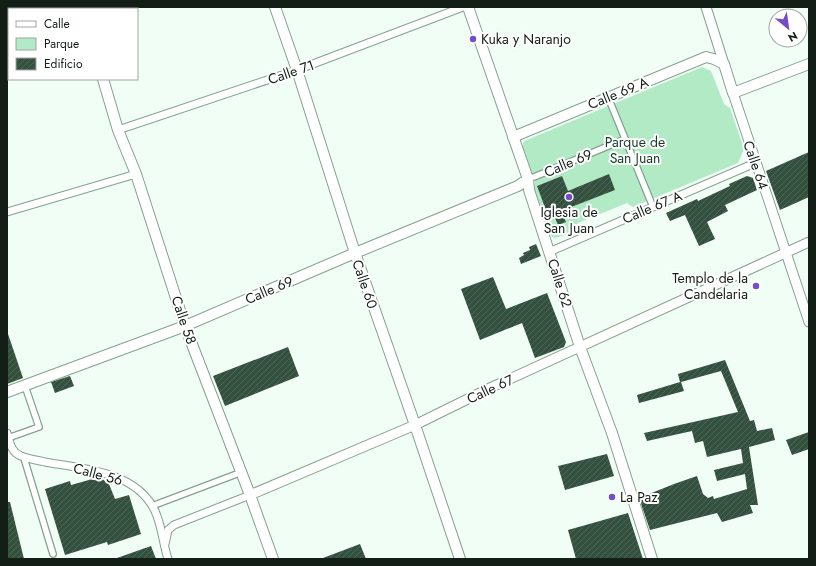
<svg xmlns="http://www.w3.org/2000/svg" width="816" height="566" font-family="Jost,sans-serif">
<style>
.green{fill:#b2eac5}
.building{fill:url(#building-hatch)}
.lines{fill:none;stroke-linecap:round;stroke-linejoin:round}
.pedestrian-casing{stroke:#83a28d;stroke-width:8}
.minor-casing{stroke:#83a28d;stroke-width:9}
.tertiary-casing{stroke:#83a28d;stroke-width:11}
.secondary-casing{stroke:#83a28d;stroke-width:12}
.pedestrian{stroke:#fff;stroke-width:5.5}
.minor{stroke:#fff;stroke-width:7}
.tertiary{stroke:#fff;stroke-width:9}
.secondary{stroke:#fff;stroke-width:10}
.poi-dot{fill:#754ec7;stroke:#fff;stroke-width:1.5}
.labels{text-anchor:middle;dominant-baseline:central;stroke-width:4;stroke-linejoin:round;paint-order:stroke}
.poi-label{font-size:14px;fill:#121e16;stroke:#fff;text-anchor:start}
.street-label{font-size:14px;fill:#121e16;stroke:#fff}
.park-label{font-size:14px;fill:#133c25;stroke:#fff}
</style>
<defs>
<pattern id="building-hatch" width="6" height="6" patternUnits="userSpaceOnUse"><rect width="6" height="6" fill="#34503e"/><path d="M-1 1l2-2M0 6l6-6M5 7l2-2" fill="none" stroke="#4e6657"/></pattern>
</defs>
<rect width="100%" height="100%" fill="#f1fef5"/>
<!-- green -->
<polygon class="green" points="702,67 711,71 724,104 730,108 744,149 738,163 633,207 627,203 578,223 574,231 556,238 552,237 534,193 535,182 522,147 524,141"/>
<!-- building -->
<g class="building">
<polygon points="809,152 809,197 780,210 766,171"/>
<polygon points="609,174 615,190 561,211 566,222 558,225 552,211 547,213 537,186 562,176 568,191"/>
<polygon points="747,176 753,178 757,190 725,205 728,211 707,222 715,239 699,246 685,215 670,221 666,213 697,199 698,201 730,186 729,184"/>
<polygon points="536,244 541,256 521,264 519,258 524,255 523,253 530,250 529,247"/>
<polygon points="493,277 506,309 547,293 566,342 564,347 535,358 522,323 480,340 461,289"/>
<polygon points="8,334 23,378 7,384 7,335"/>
<polygon points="288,347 299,376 225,406 213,376"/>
<polygon points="725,360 750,421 754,420 757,431 772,428 775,440 749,447 758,505 750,505 753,513 722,522 717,513 650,530 639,498 674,484 697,476 703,494 708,498 713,496 714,499 747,489 745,474 717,481 714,470 743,463 741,449 707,457 703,441 695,443 692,431 647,441 644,433 738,412 721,371 681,382 684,391 639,403 637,395 680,382 678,374"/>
<polygon points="70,376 74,386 55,393 51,382"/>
<polygon points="809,432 809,449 792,455 786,440"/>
<polygon points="607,454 614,476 565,490 558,466"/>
<polygon points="96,478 101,478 109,484 115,499 129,495 141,534 108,545 107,542 65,555 45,489 70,481 71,485"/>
<polygon points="7,502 10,502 24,559 7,559"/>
<polygon points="628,513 643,559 576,559 568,530"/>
<polygon points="360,544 366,559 323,559 323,558"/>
<polygon points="151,546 156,559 117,559 117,558"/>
</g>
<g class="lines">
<defs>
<g id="pedestrian">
<polyline points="608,97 653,207"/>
<polyline points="534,177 625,139"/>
<polyline points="8,438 39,427 25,386"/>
<polyline points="24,458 53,554"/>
<polyline points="152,506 242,472"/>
</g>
<g id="minor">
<polyline points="49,9 56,7"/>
<polyline points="7,20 9,20"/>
<polyline points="118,130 297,70 463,7"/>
<polyline points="7,212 136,174"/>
<polyline points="549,252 755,163"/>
<path d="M 7,433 C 10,443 11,452 21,456 C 28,459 37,460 45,462 C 84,469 136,471 155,511 C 162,526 163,544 168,559"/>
<polyline points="165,544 168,530 174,525 250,495"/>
</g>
<g id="tertiary">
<polyline points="706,7 724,64"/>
<polyline points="733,93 809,322"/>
<polyline points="250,495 415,425 492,387 809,242"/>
</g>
<g id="secondary">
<polyline points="81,7 82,9"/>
<polyline points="275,7 297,70 355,253 415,425 460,559"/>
<polyline points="468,7 528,179 529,190 580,347 612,433 652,559"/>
<polyline points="103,79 118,130 136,174 185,326 250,495 273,559"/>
<polyline points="513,137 706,57 714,59 724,64 733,93 809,64"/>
<polyline points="7,392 185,326 355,253 518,186 528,179"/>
</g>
</defs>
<!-- pedestrian casing -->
<use href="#pedestrian" class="pedestrian-casing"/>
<!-- minor casing -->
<use href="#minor" class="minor-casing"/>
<!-- tertiary casing -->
<use href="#tertiary" class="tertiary-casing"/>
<!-- secondary casing -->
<use href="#secondary" class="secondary-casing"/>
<!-- pedestrian -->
<use href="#pedestrian" class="pedestrian"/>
<!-- minor -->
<use href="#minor" class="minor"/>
<!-- tertiary -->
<use href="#tertiary" class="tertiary"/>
<!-- secondary -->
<use href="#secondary" class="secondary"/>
</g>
<!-- markers -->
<g class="poi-dot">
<circle cx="473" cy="39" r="4"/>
<circle cx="569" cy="197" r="4"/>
<circle cx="756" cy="286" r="4"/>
<circle cx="612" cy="497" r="4"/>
</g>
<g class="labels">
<!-- poi labels -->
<g class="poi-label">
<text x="481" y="39">Kuka y Naranjo</text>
<text x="569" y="212" text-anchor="middle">Iglesia de<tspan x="569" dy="16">San Juan</tspan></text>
<text x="748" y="278" text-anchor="end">Templo de la<tspan x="748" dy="16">Candelaria</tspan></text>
<text x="620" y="497">La Paz</text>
</g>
<!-- street labels -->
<g class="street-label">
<text transform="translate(291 72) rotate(-19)">Calle 71</text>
<text transform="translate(618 93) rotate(-22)">Calle 69 A</text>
<text transform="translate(568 163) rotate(-23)">Calle 69</text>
<text transform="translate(756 165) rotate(71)">Calle 64</text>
<text transform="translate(652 207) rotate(-23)">Calle 67 A</text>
<text transform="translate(560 283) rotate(72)">Calle 62</text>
<text transform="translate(365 284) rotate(71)">Calle 60</text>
<text transform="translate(269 290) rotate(-23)">Calle 69</text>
<text transform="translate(184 320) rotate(71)">Calle 58</text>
<text transform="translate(490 389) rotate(-25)">Calle 67</text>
<text transform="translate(98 474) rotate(15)">Calle 56</text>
</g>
<!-- park labels -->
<g class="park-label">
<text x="635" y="142">Parque de<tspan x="635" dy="16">San Juan</tspan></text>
</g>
</g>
<!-- border -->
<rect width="816" height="566" fill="none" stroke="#121e16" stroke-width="16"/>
<!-- legend -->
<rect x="8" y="8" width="130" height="72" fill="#ffffff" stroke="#a0a5a2"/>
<rect x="16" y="21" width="20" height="6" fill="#ffffff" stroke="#a0a5a2"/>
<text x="44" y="28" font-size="12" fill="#121e16">Calle</text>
<rect x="16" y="38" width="20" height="12" fill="#b2eac5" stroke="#a0a5a2"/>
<text x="44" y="48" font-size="12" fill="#121e16">Parque</text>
<rect x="16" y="58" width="20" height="12" fill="url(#building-hatch)" stroke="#a0a5a2"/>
<text x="44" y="68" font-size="12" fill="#121e16">Edificio</text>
<!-- north arrow -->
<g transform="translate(788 28) rotate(151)"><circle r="19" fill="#ffffff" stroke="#a0a5a2"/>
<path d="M0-3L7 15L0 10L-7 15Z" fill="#754ec7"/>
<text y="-6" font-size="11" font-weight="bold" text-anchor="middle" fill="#121e16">N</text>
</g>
</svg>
